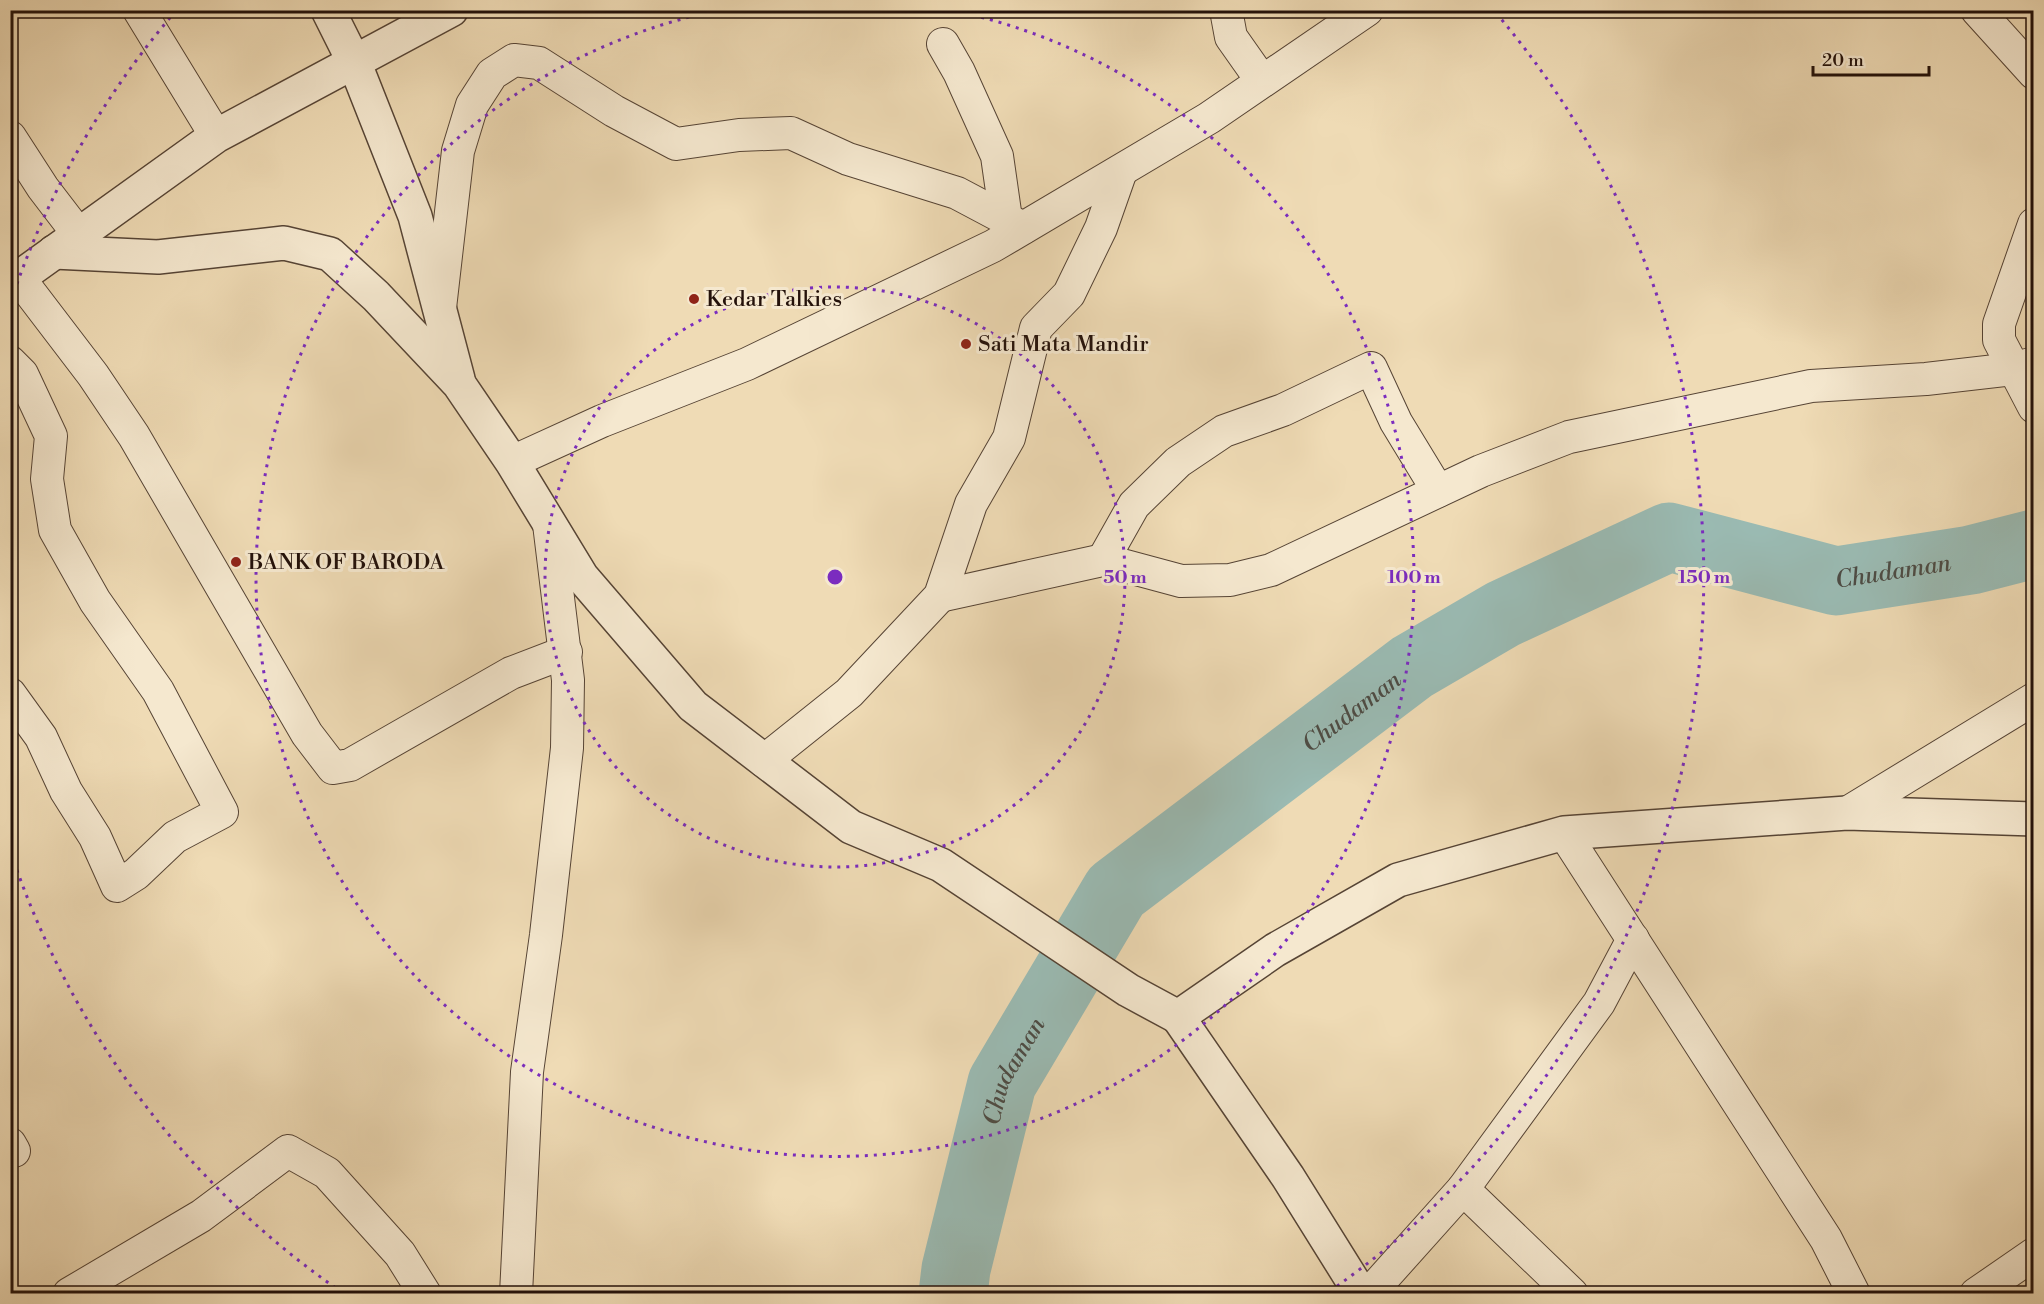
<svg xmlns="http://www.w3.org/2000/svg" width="2044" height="1304" font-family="'Libre Bodoni',serif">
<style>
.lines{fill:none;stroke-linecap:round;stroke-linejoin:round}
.river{stroke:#9abab2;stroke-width:69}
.minor-casing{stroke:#564435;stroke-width:34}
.tertiary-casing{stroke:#564435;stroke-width:36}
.minor{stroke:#f5e8cf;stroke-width:32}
.tertiary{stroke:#f5e8cf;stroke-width:33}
.ring{fill:none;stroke:#7b2cbf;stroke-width:3;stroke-dasharray:3 6}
.poi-dot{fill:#8f2418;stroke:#f5e8cf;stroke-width:2}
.labels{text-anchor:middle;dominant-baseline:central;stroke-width:6;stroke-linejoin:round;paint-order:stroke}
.poi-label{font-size:22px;fill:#23110a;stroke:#f5e8cf;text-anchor:start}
.water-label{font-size:24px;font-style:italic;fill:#4d4c45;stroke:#f5e8cf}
.centre{fill:#7b2cbf;stroke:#f5e8cf;stroke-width:3}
.ring-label{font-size:18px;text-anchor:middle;font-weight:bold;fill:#7b2cbf;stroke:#f5e8cf;stroke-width:6;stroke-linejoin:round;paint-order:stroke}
</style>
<rect width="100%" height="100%" fill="#efdbb5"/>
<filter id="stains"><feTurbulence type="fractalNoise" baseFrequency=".00333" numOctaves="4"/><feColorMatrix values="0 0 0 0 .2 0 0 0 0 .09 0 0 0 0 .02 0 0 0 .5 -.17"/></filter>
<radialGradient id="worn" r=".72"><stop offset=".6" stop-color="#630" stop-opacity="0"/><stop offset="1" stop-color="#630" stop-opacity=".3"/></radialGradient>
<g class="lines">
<!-- river -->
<path class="river" id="s1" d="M 953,1294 L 956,1269 L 1002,1083 L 1116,891 L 1412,667 L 1503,614 L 1669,537 L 1836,581 L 1971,560 L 2034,544"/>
<defs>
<g id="minor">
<polyline points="139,10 216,136"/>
<polyline points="1226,10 1231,37 1262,81"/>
<polyline points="1977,10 2034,73"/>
<polyline points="943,44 959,72 997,156 1006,219"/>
<polyline points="10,137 43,188 79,235"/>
<polyline points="2034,224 1999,324 1999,340 2034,407"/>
<polyline points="19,278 93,375 134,436 307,734 333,768 350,765 511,673 566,652"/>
<polyline points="440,308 458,151 472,105 492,74 514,60 539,63 614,111 676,144 739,135 791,133 848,159 957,193 1023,228"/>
<polyline points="10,362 22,374 51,436 47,479 55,530 95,601 158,691 222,812 175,837 136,874 117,886 95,837 66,791 41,737 10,694"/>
<polyline points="512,462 602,421 747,364 993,246 1209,118 1367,10"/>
<polyline points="1103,560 1134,505 1178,462 1224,431 1283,410 1371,368 1396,422 1438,491"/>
<polyline points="940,596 1103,560 1181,581 1230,580 1271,570 1481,471 1569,437 1811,386 1926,379 2013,369 2034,363"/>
<polyline points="764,761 849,693 940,596 971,504 1009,438 1036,328 1069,294 1101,228 1121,171"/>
<polyline points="1847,813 2034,699"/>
<polyline points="1564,833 1826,1239 1854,1294"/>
<polyline points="10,1144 14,1151"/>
<polyline points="1463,1189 1599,1003 1633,939"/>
<polyline points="69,1294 201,1216 288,1151 327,1173 400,1254 425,1294"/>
<polyline points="516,1294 527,1072 546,935 567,748 568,680 549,524"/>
<polyline points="1369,1294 1463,1189 1572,1294"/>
<polyline points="1976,1294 2034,1254"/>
</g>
<g id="tertiary">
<polyline points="328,10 355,64 415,216 458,379"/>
<polyline points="54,252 158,257 284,243 330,254 376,296 459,384 512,462 582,577 693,706 851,827 941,865 1128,990 1178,1017 1275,950 1398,880 1564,833 1847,813 2034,819"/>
<polyline points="10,284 216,136 451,10"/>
<polyline points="1178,1017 1288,1177 1361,1294"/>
</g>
</defs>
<!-- minor casing -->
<use href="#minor" class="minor-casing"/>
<!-- tertiary casing -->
<use href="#tertiary" class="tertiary-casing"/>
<!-- minor -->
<use href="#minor" class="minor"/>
<!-- tertiary -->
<use href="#tertiary" class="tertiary"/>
</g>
<!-- distance rings -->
<g class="ring">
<circle cx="835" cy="577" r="290"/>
<path d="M955 11A579 579 0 1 1 715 11"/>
<path d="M343 1293A869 869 0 0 1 11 853M11 301A869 869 0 0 1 174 13M1496 13A869 869 0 0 1 1327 1293"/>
</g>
<!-- markers -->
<g class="poi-dot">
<circle cx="694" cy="299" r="6"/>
<circle cx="966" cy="344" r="6"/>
<circle cx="236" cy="562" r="6"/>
</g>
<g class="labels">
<!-- poi labels -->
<g class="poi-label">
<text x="706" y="299">Kedar Talkies</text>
<text x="978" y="344">Sati Mata Mandir</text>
<text x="248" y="562">BANK OF BARODA</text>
</g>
<!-- water labels -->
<g class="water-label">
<text stroke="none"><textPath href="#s1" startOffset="1330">Chudaman</textPath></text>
<text stroke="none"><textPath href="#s1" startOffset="736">Chudaman</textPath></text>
<text stroke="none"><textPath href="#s1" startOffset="232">Chudaman</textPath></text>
</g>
</g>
<circle cx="835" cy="577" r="9" class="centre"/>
<g class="ring-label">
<text x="1125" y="583">50 m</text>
<text x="1414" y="583">100 m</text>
<text x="1704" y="583">150 m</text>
</g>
<!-- margin -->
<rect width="2044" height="1304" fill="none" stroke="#efdbb5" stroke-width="36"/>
<rect x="12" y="12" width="2020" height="1280" fill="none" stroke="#23110a" stroke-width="3"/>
<rect x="18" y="18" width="2008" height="1268" fill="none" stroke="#23110a" stroke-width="1.5"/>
<!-- scale -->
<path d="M1813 66v9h116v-9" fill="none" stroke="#23110a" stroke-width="3"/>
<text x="1822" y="66" font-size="18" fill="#23110a" stroke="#f5e8cf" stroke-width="4.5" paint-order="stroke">20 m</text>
<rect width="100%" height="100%" filter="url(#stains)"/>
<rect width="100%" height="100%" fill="url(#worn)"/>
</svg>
